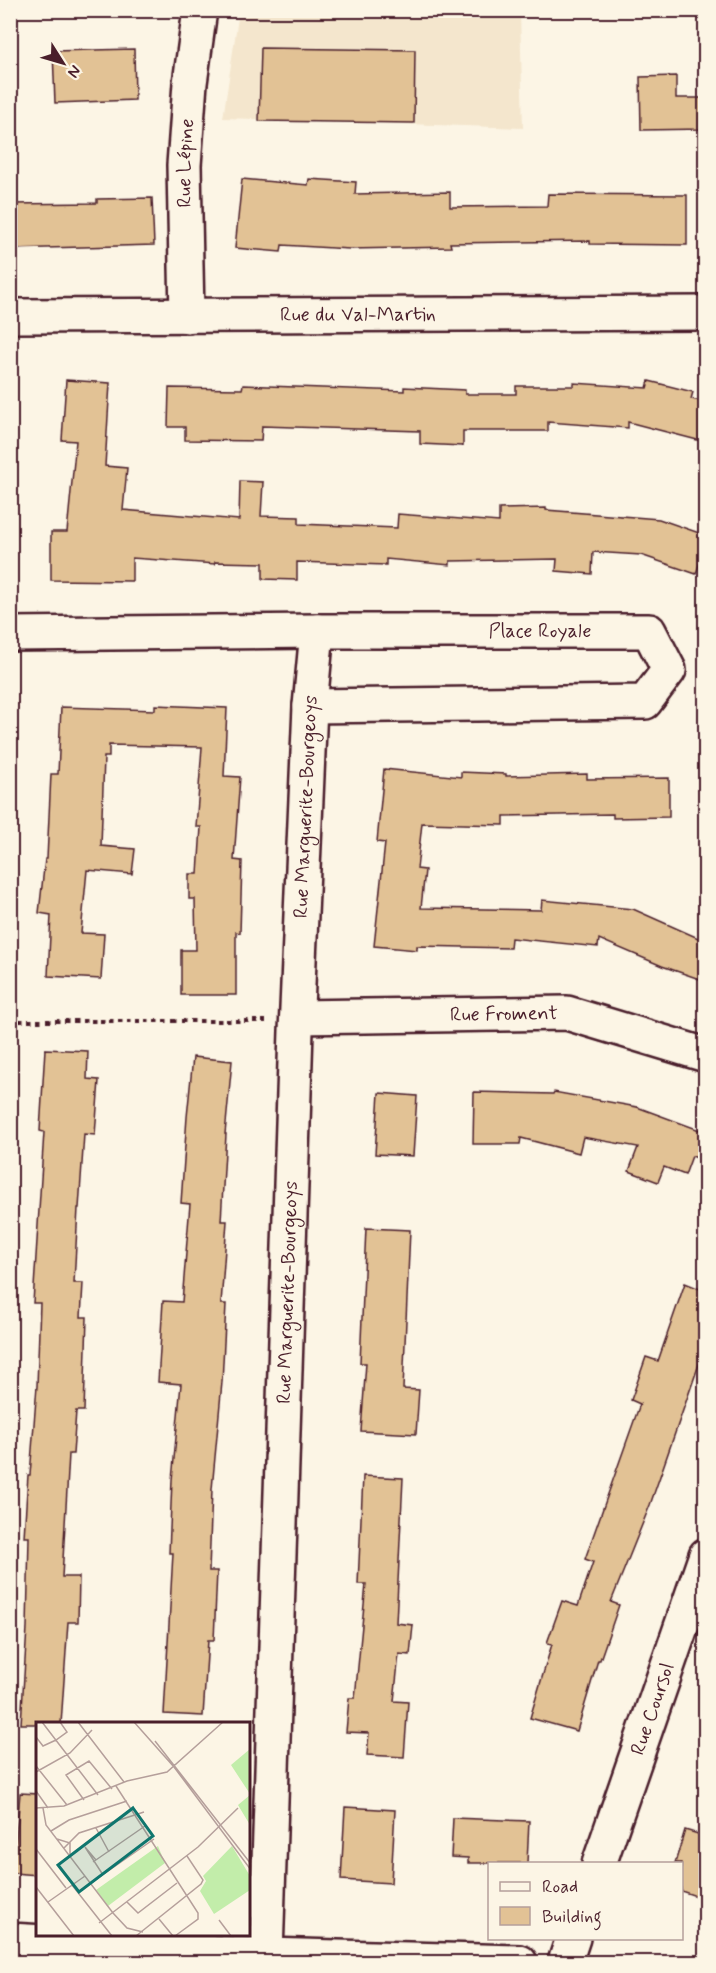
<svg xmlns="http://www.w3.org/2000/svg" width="716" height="1973" font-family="Mynerve,sans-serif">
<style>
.built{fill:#f4e6cd}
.building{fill:#e2c295;stroke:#4a1f2b;stroke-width:1.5}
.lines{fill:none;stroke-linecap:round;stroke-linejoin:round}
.minor-casing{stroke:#4a1f2b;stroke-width:38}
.path{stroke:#4a1f2b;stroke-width:4;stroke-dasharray:4.5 4.5;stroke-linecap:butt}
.minor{stroke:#fcf5e5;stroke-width:33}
.labels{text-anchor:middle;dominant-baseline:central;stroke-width:6;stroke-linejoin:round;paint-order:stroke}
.street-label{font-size:20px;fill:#4a1f2b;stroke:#fcf5e5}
.inset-road{fill:none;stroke:#b59f9b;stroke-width:1.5}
.view{fill:#0f766e;fill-opacity:0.15;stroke:#0f766e;stroke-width:3}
.inset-edge{fill:none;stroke:#4a1f2b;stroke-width:3}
</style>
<rect width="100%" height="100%" fill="#fcf5e5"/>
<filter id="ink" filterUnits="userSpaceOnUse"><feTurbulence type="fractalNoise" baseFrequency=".0167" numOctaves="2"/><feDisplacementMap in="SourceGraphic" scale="12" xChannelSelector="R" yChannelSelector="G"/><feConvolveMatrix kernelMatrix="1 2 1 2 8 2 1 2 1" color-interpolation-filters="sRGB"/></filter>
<g filter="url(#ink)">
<!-- built -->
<polygon class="built" points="239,11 520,11 523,128 223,118"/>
<!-- building -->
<g class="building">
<polygon points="261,48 415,50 414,123 259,121"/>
<polygon points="134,49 135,100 55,103 53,51"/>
<polygon points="676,76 676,98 704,98 703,129 641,130 640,77"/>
<polygon points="242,179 308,185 309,179 356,182 355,194 450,192 450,207 547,206 548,194 687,195 687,245 590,244 590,241 450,243 451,247 350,249 282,245 281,252 235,248"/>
<polygon points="152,198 154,245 10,249 10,204 97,203 97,199"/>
<polygon points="66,380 110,383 105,466 127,468 123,510 239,520 240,481 263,482 261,516 299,517 299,524 397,528 398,514 499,522 499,509 546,508 546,510 659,519 705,535 705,546 696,574 641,555 593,552 592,574 556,571 557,559 450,561 450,565 386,559 386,565 297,562 297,580 263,579 263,563 215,562 215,564 132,558 132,581 51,580 51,532 67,532 76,441 62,440"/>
<polygon points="649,381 693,392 691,399 705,402 705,442 628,422 628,428 548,422 548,431 463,431 463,446 420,444 420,431 262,426 261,441 185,440 185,427 168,427 169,388 242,389 243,385 404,391 404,387 465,390 465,394 516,394 516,386 574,386 574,383 647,388"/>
<polygon points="155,705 227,708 224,776 240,777 234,860 242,861 240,933 236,932 236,995 181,995 181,950 196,950 195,899 189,899 189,874 198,874 201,827 196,827 202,747 109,745 109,757 104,757 101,846 135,849 132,874 87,870 81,933 104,934 101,979 48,976 51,915 39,913 45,859 47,859 51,774 58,774 61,707 155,710"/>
<polygon points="384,769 461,777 461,772 506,774 506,776 587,774 587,779 669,778 669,817 613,818 613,814 504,816 504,825 422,823 417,869 425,870 421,908 541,910 542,900 633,909 705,941 705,981 662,966 599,939 598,947 511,938 510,948 417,946 417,950 374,946 385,843 377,842"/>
<polygon points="45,1049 88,1051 87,1079 99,1080 95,1135 84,1134 79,1208 78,1208 74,1283 83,1283 81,1317 87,1317 84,1411 76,1411 73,1454 69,1454 62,1577 79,1577 78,1622 68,1622 61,1724 21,1724 27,1628 29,1537 24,1537 28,1475 30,1475 37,1386 40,1303 33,1303 44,1132 40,1131"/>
<polygon points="193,1057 232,1061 225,1134 226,1134 221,1221 227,1221 221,1304 226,1304 222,1382 212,1489 209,1571 217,1571 214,1640 208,1640 203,1716 164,1714 173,1553 169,1553 172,1480 181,1384 158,1382 163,1301 182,1302 190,1204 181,1203 187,1117"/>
<polygon points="474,1092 553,1094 554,1092 637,1107 705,1132 705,1161 692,1156 685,1175 664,1167 658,1182 629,1171 638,1147 583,1137 579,1153 521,1138 520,1144 473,1144"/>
<polygon points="379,1093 417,1096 413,1156 375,1154"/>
<polygon points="366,1228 410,1230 403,1389 419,1390 416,1434 361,1431 366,1363 360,1363"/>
<polygon points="685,1283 705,1291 705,1347 650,1505 611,1602 619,1605 600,1660 598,1660 577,1731 530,1718 552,1644 547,1643 562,1601 578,1606 593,1562 585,1559 640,1404 631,1400 646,1357 658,1361"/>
<polygon points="363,1476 403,1478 396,1623 413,1625 410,1655 399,1654 394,1701 408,1702 404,1757 367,1755 369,1733 346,1732 349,1698 355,1698 366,1584 358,1584"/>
<polygon points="20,1793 38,1794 38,1875 13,1873"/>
<polygon points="345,1807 395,1810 391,1883 341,1880"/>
<polygon points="453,1818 529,1821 527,1863 468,1863 468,1858 451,1857"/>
<polygon points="685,1830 705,1836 705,1899 681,1891 681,1863 675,1863"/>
</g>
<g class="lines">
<defs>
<g id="minor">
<path id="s1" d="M 10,316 L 706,313"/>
<path id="s2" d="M 187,316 L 184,165 L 190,83 L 200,10"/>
<path id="s3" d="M 10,634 L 317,631 L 649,631 L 669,670 L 645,702 L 310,706"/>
<path id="s4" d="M 297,1017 L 567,1013 L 706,1055"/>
<path id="s5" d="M 599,1864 L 706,1555"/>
<polyline points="10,1940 266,1955 520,1962"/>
<path id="s6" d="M 266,1955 L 296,1031 L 310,706 L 317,631"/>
<polyline points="565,1962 573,1938"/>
</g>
</defs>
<!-- minor casing -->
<use href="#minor" class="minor-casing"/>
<!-- path -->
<polyline class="path" points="10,1021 266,1021"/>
<!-- minor -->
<use href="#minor" class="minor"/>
</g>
</g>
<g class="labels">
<!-- street labels -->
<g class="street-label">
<text stroke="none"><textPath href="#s2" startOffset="153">Rue Lépine</textPath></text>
<text stroke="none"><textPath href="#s1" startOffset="348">Rue du Val-Martin</textPath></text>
<text stroke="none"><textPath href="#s3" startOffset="530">Place Royale</textPath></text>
<text stroke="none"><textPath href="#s6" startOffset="1149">Rue Marguerite-Bourgeoys</textPath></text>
<text stroke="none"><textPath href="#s4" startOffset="207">Rue Froment</textPath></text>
<text stroke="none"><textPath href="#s6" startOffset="663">Rue Marguerite-Bourgeoys</textPath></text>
<text stroke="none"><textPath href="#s5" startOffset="164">Rue Coursol</textPath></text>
</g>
</g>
<!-- overview -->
<g transform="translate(36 1722)">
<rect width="214" height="214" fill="#fcf5e5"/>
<path d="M 214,27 L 214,72 L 195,43 ZM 214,73 L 214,103 L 202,83 ZM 122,124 L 129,141 L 72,184 L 60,168 ZM 196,124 L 214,154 L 214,168 L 178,192 L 164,169 L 170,159 L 167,154 Z" fill="#c2edaa"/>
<path class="inset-road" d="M 6,0 L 62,73M 42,0 L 88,60M 98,0 L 138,45 L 215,148M 0,15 L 7,24 L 20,18 L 31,10 L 24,0M 119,19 L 215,142M 0,44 L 31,83M 0,50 L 34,31 L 56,8M 80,64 L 162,191 L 162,197 L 139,214M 0,69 L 12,86M 48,78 L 30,53 L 53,39 L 76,67M 0,86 L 28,84 L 91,59 L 131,50 L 187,0M 7,86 L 10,103 L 77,191 L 91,206 L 107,210M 60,106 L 73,130M 15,109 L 33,98 L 91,79M 21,117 L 34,121 L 34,132M 28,126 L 43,111 L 108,90M 0,127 L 30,166M 60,138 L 49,125 L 67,153M 57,140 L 109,104M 55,161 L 118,117M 36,163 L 76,214M 0,165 L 38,214M 12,180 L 49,154M 91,180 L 102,191 L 141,161M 123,197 L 137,214M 183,198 L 195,214M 63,201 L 162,125 L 202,86M 100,214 L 165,162 L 167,158 L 151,134"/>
<path class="view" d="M 97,86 L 117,114 L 43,170 L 22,143 Z"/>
<rect width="214" height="214" class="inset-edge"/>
</g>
<!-- margin -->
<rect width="716" height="1973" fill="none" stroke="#fcf5e5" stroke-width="36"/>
<rect x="18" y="18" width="680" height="1937" fill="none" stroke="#4a1f2b" stroke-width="2" filter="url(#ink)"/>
<!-- legend -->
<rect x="488" y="1862" width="195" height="78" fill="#fcf5e5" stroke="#b59f9b" stroke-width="1.5"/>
<rect x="500" y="1882" width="30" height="9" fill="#fcf5e5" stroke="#b59f9b" stroke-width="1.5"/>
<text x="542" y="1892" font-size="18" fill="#4a1f2b">Road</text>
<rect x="500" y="1907" width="30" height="18" fill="#e2c295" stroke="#b59f9b" stroke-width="1.5"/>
<text x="542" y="1922" font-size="18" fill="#4a1f2b">Building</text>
<!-- north arrow -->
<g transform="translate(63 63) rotate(127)" stroke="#fcf5e5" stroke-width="4.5" paint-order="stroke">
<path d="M0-4.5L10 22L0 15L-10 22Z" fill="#4a1f2b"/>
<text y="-9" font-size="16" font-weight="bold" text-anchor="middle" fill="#4a1f2b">N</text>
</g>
</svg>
